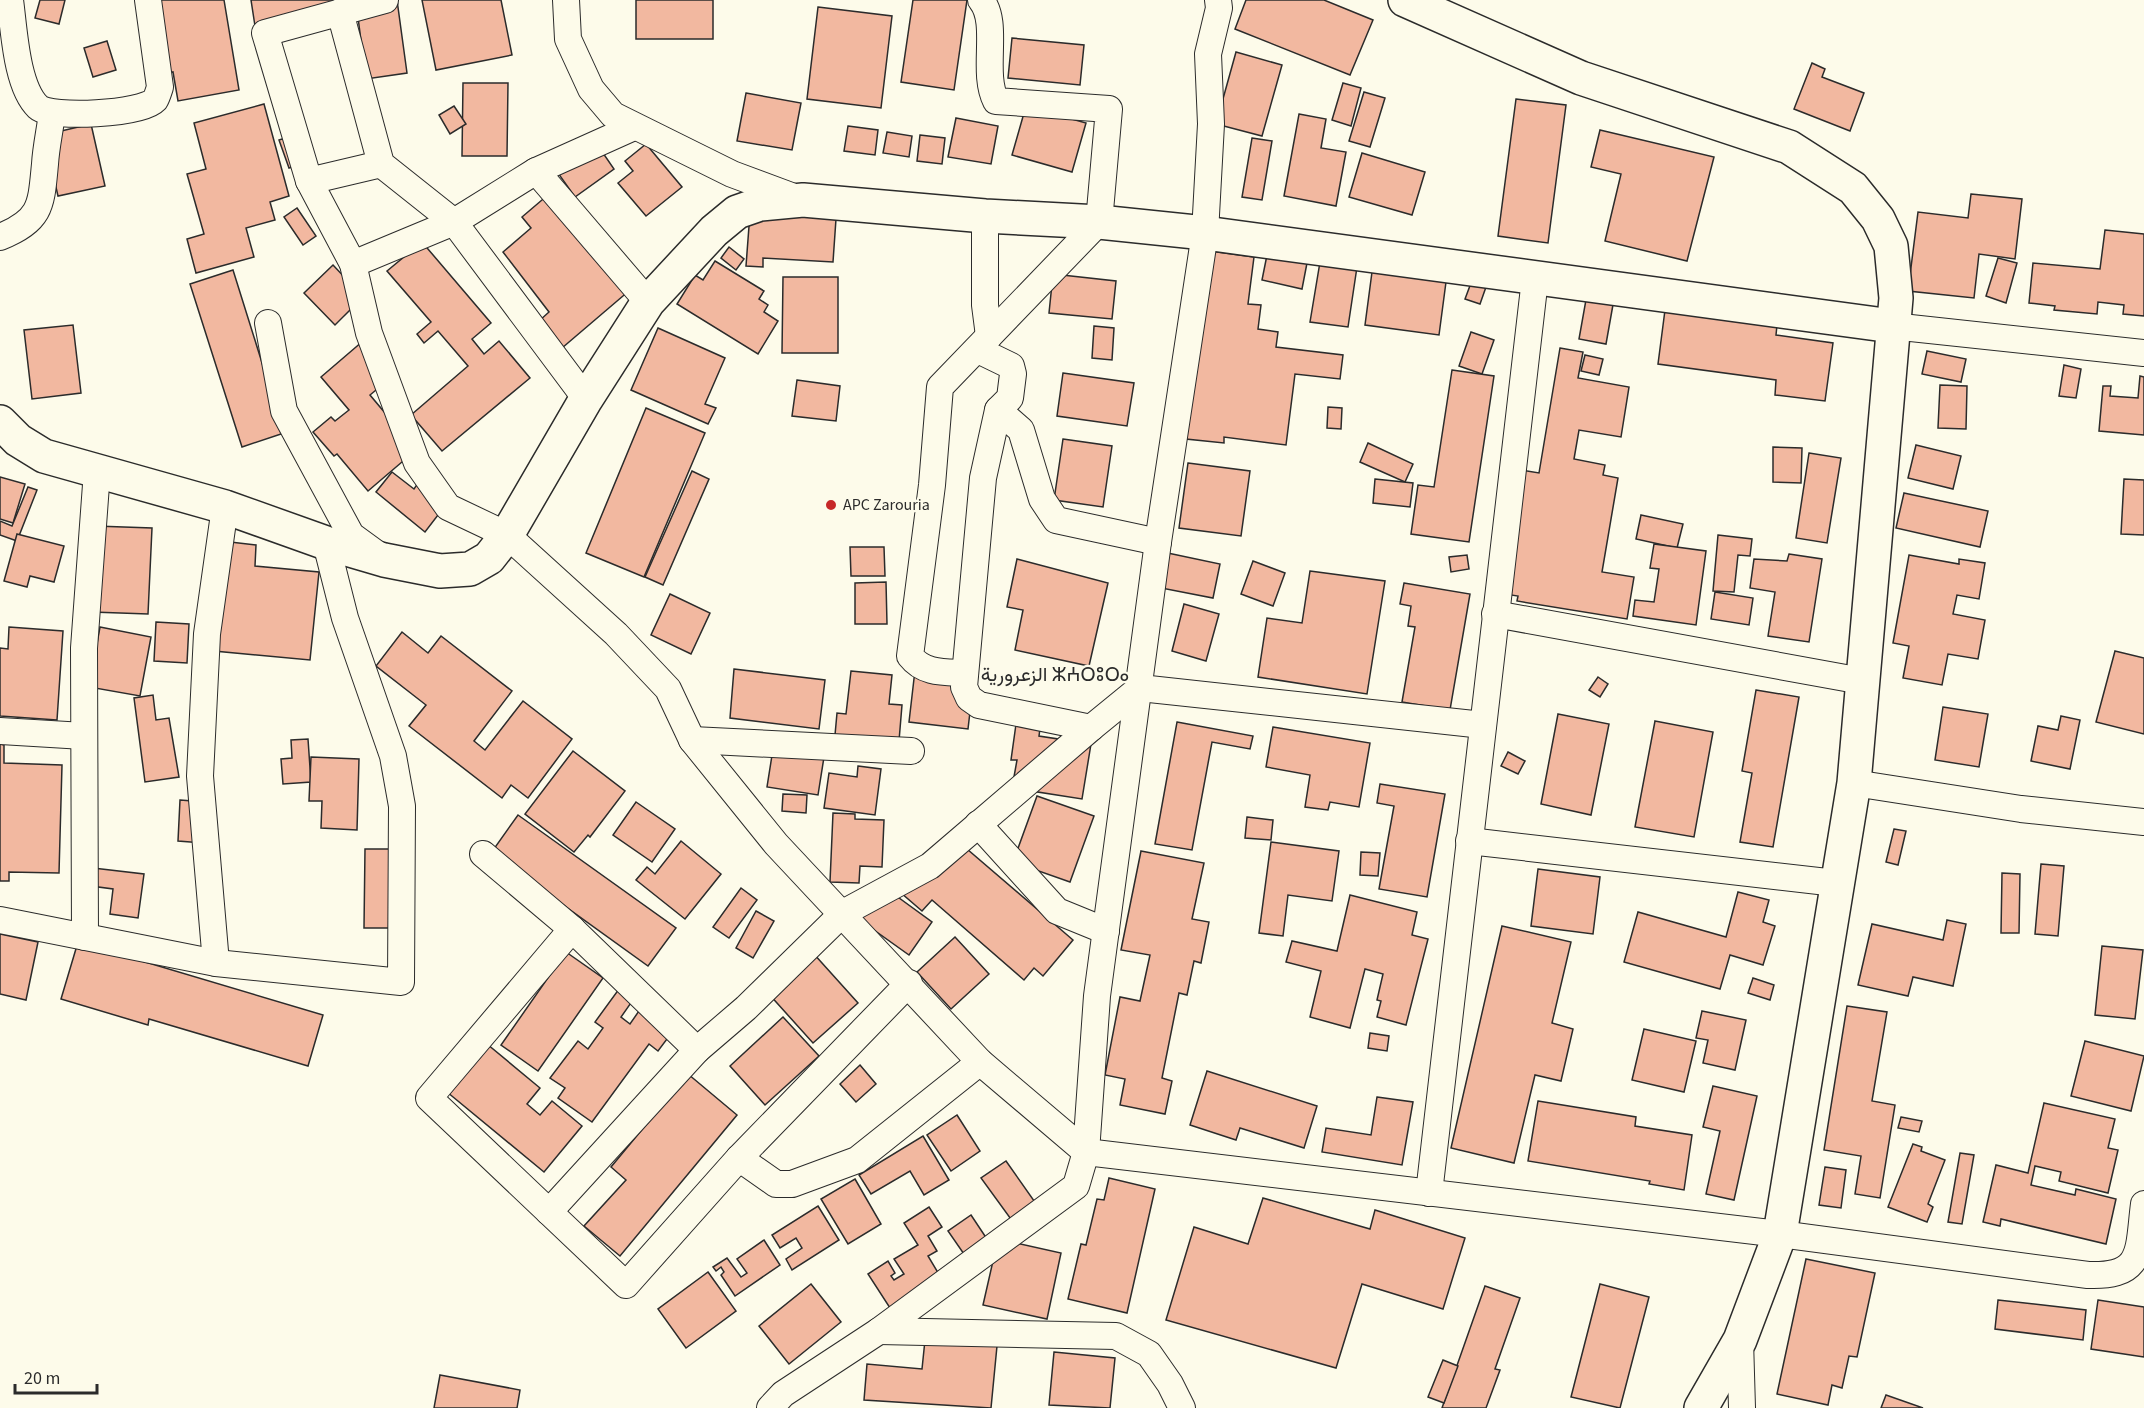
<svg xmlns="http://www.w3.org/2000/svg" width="2144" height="1408" font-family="'Source Sans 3',Vazirmatn,'Noto Sans Tifinagh',sans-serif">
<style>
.building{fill:#f2b8a0;stroke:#2b2b2b;stroke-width:1.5}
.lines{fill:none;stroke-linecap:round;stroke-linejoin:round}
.minor-casing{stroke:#2b2b2b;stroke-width:28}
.secondary-casing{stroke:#2b2b2b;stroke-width:36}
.primary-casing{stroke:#2b2b2b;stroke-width:36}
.minor{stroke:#fdfbea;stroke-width:26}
.secondary{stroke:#fdfbea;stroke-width:33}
.primary{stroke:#fdfbea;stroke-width:33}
.poi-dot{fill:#c62828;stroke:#fdfbea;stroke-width:2}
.labels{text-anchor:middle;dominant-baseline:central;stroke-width:4.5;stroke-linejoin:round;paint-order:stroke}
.poi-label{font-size:16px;fill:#2b2b2b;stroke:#fdfbea;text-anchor:start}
.quarter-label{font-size:20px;fill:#2b2b2b;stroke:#fdfbea}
</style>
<rect width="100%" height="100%" fill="#fdfbea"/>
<!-- building -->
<g class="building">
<polygon points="40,0 65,0 59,24 35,18"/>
<polygon points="155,0 224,0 239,90 178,101 173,72 152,76"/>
<polygon points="251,0 334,0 336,15 255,26"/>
<polygon points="368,0 397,0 407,73 366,79 356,2"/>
<polygon points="422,0 501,0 512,55 436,70"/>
<rect x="636" y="0" width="77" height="39"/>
<polygon points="913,0 967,0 954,90 901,82"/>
<polygon points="1246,0 1324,0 1373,20 1350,75 1235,29"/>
<polygon points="818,7 892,16 881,108 807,99"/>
<polygon points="1012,38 1084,45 1080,85 1008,78"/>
<polygon points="107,41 116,70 93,77 84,48"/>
<polygon points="1236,52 1282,65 1262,136 1216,124"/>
<polygon points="1812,63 1825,69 1822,77 1864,93 1850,131 1794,109"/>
<polygon points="463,83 508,83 507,156 462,156"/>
<polygon points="1343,83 1361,88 1351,126 1332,120"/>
<polygon points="1364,92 1385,98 1370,147 1349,141"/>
<polygon points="746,93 801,103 792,150 737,141"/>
<polygon points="1516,99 1566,105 1548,243 1498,236"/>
<polygon points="264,104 289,196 270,202 275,220 246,228 254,257 196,273 187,239 204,234 187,174 206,169 194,123"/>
<polygon points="454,106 466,124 450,134 439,115"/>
<polygon points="1026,106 1086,123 1072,172 1012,155"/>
<polygon points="1299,114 1326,119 1321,148 1346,152 1336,206 1284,196"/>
<polygon points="956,118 998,126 991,164 948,157"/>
<polygon points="91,124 105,186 58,196 44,135"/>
<polygon points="848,126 878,130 875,155 844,151"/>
<polygon points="1600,130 1714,157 1687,261 1605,241 1621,174 1591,167"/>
<polygon points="887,132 912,136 909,157 883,153"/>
<polygon points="920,135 945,138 942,164 917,161"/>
<polygon points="292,136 302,164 289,168 279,140"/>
<polygon points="592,137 614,169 575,197 553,166"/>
<polygon points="1252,138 1272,141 1262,200 1242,197"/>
<polygon points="646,144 682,187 646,216 618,183 633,171 625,161"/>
<polygon points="1362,153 1425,172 1412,215 1349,197"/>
<polygon points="549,194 630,290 562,348 539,321 549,312 503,252 531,228 522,217"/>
<polygon points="1971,194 2022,199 2015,259 1979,254 1974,298 1908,291 1918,212 1968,218"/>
<polygon points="297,208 316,236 303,245 284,217"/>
<polygon points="750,213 836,219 833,262 763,258 763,267 746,266"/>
<polygon points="2105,230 2144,234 2144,316 2123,314 2124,305 2098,302 2097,314 2054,310 2055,306 2029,303 2033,263 2100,269"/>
<polygon points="422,242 491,323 472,339 484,354 499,341 530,378 442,451 411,415 468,366 438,331 424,343 417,334 431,322 387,271"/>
<polygon points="729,247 744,259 736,270 721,258"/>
<polygon points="1210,251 1254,257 1248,304 1261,305 1258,329 1278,332 1276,347 1343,355 1340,379 1295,374 1286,445 1224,437 1224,443 1186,439"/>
<polygon points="1267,255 1307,263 1302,289 1262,280"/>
<polygon points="1998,258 2017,263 2006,303 1986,296"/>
<polygon points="715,261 764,291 759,299 768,305 764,312 778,321 758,354 677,304 695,275 703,280"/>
<polygon points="1320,262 1357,267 1348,327 1310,322"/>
<polygon points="333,265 363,297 335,325 304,293"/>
<polygon points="233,270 284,433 242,447 190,284"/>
<polygon points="1372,272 1446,282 1439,335 1365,325"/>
<polygon points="1053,274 1116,281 1112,319 1049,313"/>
<polygon points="783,277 838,277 838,353 782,353"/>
<polygon points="1471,283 1486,287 1480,304 1465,299"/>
<polygon points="1587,294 1614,299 1606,344 1579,339"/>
<polygon points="1665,310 1777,325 1776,335 1833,343 1825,401 1775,395 1776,380 1658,364"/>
<polygon points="73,325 81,393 32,399 24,330"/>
<polygon points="1094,326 1114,328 1112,360 1092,358"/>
<polygon points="658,328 725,358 705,404 716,408 708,424 631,390"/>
<polygon points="1471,332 1494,340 1482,374 1459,366"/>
<polygon points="363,341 393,376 370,395 416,450 368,491 337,454 334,456 313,432 331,417 335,421 349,410 321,377"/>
<polygon points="1560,348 1583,352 1578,378 1629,387 1621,437 1579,430 1574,459 1605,465 1603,475 1618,478 1602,572 1634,577 1627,619 1517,601 1518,596 1486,591 1508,468 1539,473"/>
<polygon points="1927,351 1966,359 1961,382 1922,374"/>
<polygon points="1585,355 1603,359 1599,375 1581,371"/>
<polygon points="2064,365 2081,369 2076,398 2059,396"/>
<polygon points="1452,370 1494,376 1469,542 1411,534 1418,485 1434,487"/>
<polygon points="1063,373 1134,383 1127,426 1057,416"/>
<polygon points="2140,376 2144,377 2144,435 2099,431 2103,386 2111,386 2110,396 2138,398"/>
<polygon points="797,380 840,386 836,421 792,416"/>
<polygon points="1940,385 1967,386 1966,429 1938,428"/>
<polygon points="1328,407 1342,408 1341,429 1327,428"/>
<polygon points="646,408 705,433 644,577 586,553"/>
<polygon points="1063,439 1112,446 1103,507 1054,500"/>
<polygon points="1368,443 1413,464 1405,482 1360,462"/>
<polygon points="1916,445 1961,456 1953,489 1908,478"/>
<polygon points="1773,447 1802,448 1801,483 1773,482"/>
<polygon points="1809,453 1841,458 1827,543 1796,538"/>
<polygon points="1188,463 1250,471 1241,536 1179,528"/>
<polygon points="692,471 709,479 663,585 645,577"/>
<polygon points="392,472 414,489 423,476 451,498 425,532 376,492"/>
<polygon points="0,477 25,484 13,523 0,519"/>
<polygon points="1375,479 1413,483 1410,507 1373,503"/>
<polygon points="2124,479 2144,480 2144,535 2121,534"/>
<polygon points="28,487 37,490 17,541 0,535 0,521 12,526"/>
<polygon points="1904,493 1988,511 1980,547 1896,528"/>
<polygon points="1641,515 1683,524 1677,548 1636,539"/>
<polygon points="95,526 152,528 148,614 92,612"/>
<polygon points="17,534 64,546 54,582 30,576 27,587 4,581"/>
<polygon points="1718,535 1752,539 1750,556 1738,555 1734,592 1713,591"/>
<polygon points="213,540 256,545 255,566 319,572 310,660 214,651"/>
<polygon points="1654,544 1706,551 1696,625 1633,616 1635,600 1654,602 1659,569 1650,568"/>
<polygon points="850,547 884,547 885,576 851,576"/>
<polygon points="1163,552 1220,564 1213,598 1156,587"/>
<polygon points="1789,554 1822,559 1809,642 1768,636 1775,592 1750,588 1754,559 1787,561"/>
<polygon points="1467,555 1469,569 1451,572 1449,557"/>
<polygon points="1909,555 1959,564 1959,559 1985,563 1979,599 1957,595 1953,614 1985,620 1978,659 1948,654 1942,685 1903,678 1909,646 1893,643"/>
<polygon points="1017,559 1108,583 1089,666 1015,650 1023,610 1007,607"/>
<polygon points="1253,561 1285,573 1273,606 1241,594"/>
<polygon points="1310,571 1385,581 1367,694 1258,677 1267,618 1302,623"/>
<polygon points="886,582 887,624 855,624 855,583"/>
<polygon points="1404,583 1470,594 1450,710 1402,702 1415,627 1408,626 1411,606 1400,604"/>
<polygon points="1715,592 1753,598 1749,625 1711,619"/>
<polygon points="670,594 710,613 691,654 651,635"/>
<polygon points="1184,604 1219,614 1206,661 1172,651"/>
<polygon points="156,622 189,624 187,663 154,661"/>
<polygon points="9,627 63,631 57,720 0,716 0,648 8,649"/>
<polygon points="100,627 151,637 140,696 89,687"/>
<polygon points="402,632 428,653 441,636 512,691 474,741 485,750 523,701 572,739 528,798 511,785 502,798 409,726 426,705 376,666"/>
<polygon points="2115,651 2144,658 2144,734 2096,722"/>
<polygon points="734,669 825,680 819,729 730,718"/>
<polygon points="915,670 974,677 968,729 909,722"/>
<polygon points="851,671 892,675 889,704 902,705 899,741 835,735 837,713 846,714"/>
<polygon points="1598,677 1608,684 1600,697 1589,690"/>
<polygon points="1756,690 1799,697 1773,847 1740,842 1752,773 1742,771"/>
<polygon points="153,695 156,720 169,718 179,777 145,782 134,698"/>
<polygon points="1943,707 1988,714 1979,767 1935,760"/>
<polygon points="1558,714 1609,724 1591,815 1541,804"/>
<polygon points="2061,716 2080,720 2070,769 2031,761 2038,726 2058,730"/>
<polygon points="1017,717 1041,721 1039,736 1091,744 1082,799 1012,788 1017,760 1011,760"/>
<polygon points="1655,721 1713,732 1694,837 1635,827"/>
<polygon points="1177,722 1253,736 1250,749 1212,742 1192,850 1155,844"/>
<polygon points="1273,727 1370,743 1359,807 1330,802 1328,810 1305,807 1310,775 1266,767"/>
<polygon points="308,739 311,782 283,784 281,759 292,758 291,740"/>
<polygon points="0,744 4,745 4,763 62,765 59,873 9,872 9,881 0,881"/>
<polygon points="773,749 824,757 818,795 767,787"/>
<polygon points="573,751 625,791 590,837 588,835 574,852 525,814"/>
<polygon points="1508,752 1525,761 1518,774 1501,766"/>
<polygon points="311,757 359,759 357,830 321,828 322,801 309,801"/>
<polygon points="858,766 881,769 875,815 824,808 829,773 857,777"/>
<polygon points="1380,784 1445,794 1427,897 1379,889 1394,806 1377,803"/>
<polygon points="783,794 807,795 806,813 782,811"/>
<polygon points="1037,796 1094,816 1070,882 1013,862"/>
<polygon points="180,800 205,802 203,843 178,841"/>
<polygon points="636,802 675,829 652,862 613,835"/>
<polygon points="833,813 855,814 855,819 884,820 882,867 860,866 859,883 830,882"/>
<polygon points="518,815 676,928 648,966 491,853"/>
<polygon points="1247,817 1273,820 1271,840 1245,838"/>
<polygon points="1894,829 1906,831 1898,865 1886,862"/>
<polygon points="953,837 1073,940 1043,976 1034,968 1024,980 932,900 922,911 893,886"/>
<polygon points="681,841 721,874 685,919 636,880 647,867 655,874"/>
<polygon points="1271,842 1339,851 1332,901 1288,895 1283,936 1259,933"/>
<polygon points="365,849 407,849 405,928 364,928"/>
<polygon points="1141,851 1204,863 1192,919 1209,922 1201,963 1194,961 1187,995 1179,993 1162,1078 1172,1081 1165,1114 1120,1105 1125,1079 1105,1075 1120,997 1140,1001 1150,955 1121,950"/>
<polygon points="1361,852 1380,853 1378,876 1360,875"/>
<polygon points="2041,864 2064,866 2058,936 2035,934"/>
<polygon points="93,868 144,874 138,918 110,914 113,889 91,886"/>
<polygon points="1538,869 1600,877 1593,934 1531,926"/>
<polygon points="2002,873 2020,874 2019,933 2001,933"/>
<polygon points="884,887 932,922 909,955 860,920"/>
<polygon points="741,888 757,900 729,938 713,927"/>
<polygon points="1738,892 1769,900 1763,922 1775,926 1763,965 1730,955 1720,989 1624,962 1638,912 1726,937"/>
<polygon points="1350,895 1417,912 1412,935 1428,939 1406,1025 1377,1017 1381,1001 1377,1000 1383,974 1365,969 1350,1028 1310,1017 1321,971 1286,962 1292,941 1337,951"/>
<polygon points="756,911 774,921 753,958 736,948"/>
<polygon points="1947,920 1966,924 1953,986 1913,977 1908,996 1858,985 1872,924 1943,940"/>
<polygon points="1502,926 1571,942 1552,1023 1573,1029 1561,1081 1535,1075 1514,1163 1451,1148"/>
<polygon points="0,934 38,942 26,1000 0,994"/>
<polygon points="955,937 989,974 951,1009 917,972"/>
<polygon points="78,942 323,1015 308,1066 149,1019 148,1025 61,999"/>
<polygon points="2102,946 2143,950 2135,1019 2095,1015"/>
<polygon points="566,952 603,978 538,1071 501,1045"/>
<polygon points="813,953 858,1003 813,1043 768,993"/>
<polygon points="1753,978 1774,985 1770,1000 1748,993"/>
<polygon points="619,989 633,1000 621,1017 630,1024 641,1008 673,1031 658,1051 649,1044 592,1122 558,1098 565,1088 550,1078 578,1041 588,1049 603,1028 595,1022"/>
<polygon points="1847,1006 1887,1012 1872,1101 1895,1105 1880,1198 1855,1194 1861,1156 1824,1150"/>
<polygon points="1702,1011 1746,1020 1735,1070 1703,1063 1708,1040 1696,1038"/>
<polygon points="783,1017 819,1056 765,1105 730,1066"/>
<polygon points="1644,1029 1696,1041 1684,1092 1632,1080"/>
<polygon points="1370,1033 1389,1036 1387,1051 1368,1048"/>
<polygon points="2085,1041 2144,1056 2131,1111 2071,1096"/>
<polygon points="487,1044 540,1088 527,1104 540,1115 552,1101 582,1126 544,1172 447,1092"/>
<polygon points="860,1065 876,1084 856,1102 840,1084"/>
<polygon points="1207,1071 1317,1106 1304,1148 1240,1128 1236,1140 1190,1125"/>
<polygon points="688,1074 737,1115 620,1256 584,1226 626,1180 611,1167"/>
<polygon points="1713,1086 1757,1096 1734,1200 1706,1194 1720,1131 1703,1127"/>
<polygon points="1377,1097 1413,1102 1402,1165 1322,1152 1326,1128 1371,1135"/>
<polygon points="1538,1101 1636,1117 1635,1126 1692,1135 1684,1190 1649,1184 1650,1181 1528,1161"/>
<polygon points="2044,1103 2115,1119 2108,1148 2118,1150 2108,1193 2059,1181 2061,1172 2035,1166 2031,1185 2075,1195 2076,1189 2116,1199 2106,1244 2001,1219 2000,1226 1983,1222 1996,1165 2028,1173"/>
<polygon points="957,1115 980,1151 951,1171 927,1135"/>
<polygon points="1901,1117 1922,1121 1919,1132 1898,1128"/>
<polygon points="923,1136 949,1180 924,1195 910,1171 871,1194 859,1175"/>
<polygon points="1913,1144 1922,1147 1921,1151 1945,1160 1928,1204 1933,1207 1927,1222 1888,1207"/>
<polygon points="1960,1153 1974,1155 1962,1224 1948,1222"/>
<polygon points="1006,1161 1037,1205 1013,1222 981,1178"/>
<polygon points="1825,1167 1846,1170 1841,1208 1819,1205"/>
<polygon points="1109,1178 1155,1189 1127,1313 1068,1299 1081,1244 1086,1245 1097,1199 1104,1200"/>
<polygon points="855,1179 881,1224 848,1244 821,1199"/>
<polygon points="1263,1198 1370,1229 1375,1210 1465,1238 1443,1309 1362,1284 1336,1368 1166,1320 1194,1227 1248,1244"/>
<polygon points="818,1206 839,1240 792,1270 786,1259 802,1248 796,1238 780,1248 772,1235"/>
<polygon points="929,1207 942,1227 928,1236 937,1251 928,1256 940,1276 890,1308 868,1274 888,1261 895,1273 891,1276 894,1280 904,1274 894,1259 918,1245 904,1223"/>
<polygon points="971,1215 989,1242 966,1257 948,1231"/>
<polygon points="998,1239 1061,1253 1047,1319 983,1305"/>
<polygon points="764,1240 780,1265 735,1296 721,1275 724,1272 721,1267 716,1271 713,1267 727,1258 741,1277 747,1273 737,1259"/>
<polygon points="1806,1259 1875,1273 1857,1357 1849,1356 1842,1388 1832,1385 1828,1405 1777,1394"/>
<polygon points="708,1272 736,1311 686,1348 658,1309"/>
<polygon points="811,1284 841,1322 789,1364 759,1326"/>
<polygon points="1600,1284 1649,1297 1620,1408 1571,1397"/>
<polygon points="1485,1286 1520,1298 1495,1369 1500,1370 1486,1408 1442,1408"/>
<polygon points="1998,1300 2086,1310 2083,1340 1995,1329"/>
<polygon points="2098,1300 2144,1307 2144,1357 2091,1349"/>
<polygon points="925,1340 997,1346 991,1408 864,1400 867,1364 922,1369"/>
<polygon points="1054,1352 1115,1358 1110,1408 1049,1405"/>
<polygon points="1443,1360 1458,1366 1444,1403 1428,1397"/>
<polygon points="440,1375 520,1390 517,1408 434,1408"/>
<polygon points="1886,1395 1923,1408 1881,1408"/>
</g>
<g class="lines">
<defs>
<g id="minor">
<path d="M 10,0 C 14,28 16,86 38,107 C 51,119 142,114 155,100 C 157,97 159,90 160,87 L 148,0"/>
<path d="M 385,0 L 265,33 L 309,181 L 353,264 L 369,333 L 417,463 L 448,507 L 507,535 L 616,634 L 668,689 L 692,740 L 776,844 L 980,1062 L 1086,1152 L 1780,1234 L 2088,1275 C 2144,1277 2138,1251 2144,1204"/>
<polyline points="566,0 568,39 591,89 613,115 732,174 802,200"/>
<polyline points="340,12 381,164 454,222 586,399"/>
<polyline points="536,171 648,302"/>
<polyline points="309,181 381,164"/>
<polyline points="985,216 985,305 989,336"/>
<path d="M 0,237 C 42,220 41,205 45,164 C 46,147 50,130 52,113"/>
<polyline points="353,264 454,222 536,171 634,127"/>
<polyline points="268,323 284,411 351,535 377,554"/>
<polyline points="1892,326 2144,353"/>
<polyline points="978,350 1011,366 1013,374 1010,398 998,410 983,478 964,687 969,698 979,705 1091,728 1140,688 1483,725"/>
<polyline points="998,410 1021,430 1042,499 1056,520 1158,542"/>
<polyline points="1495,614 1862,681"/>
<path d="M 965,673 C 944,672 924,674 910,656 L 932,485 L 940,387 L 1099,222 L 1109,109 L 996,101 C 981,72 1000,23 981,0"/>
<polyline points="0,731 84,736"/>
<polyline points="692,740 911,751"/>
<polyline points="1854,783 2021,809 2144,822"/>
<polyline points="978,824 1057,911 1106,931"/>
<polyline points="1469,841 1836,883"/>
<polyline points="483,854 572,929"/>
<polyline points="0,920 216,963 401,982 402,806 393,756 345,618 326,543"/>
<polyline points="85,937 84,648 97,471"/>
<polyline points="216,963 200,776 207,634 225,507"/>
<polyline points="909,983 739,1158 626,1285 429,1098 572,929 697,1050 746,1008 843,913 930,866 1091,728"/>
<polyline points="739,1158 776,1184 792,1184 857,1160 980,1062"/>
<polyline points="1429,1193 1535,279"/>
<polyline points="549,1212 697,1050"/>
<polyline points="879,1331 1116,1336 1149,1354 1170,1384 1182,1408"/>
<polyline points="1740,1340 1742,1408"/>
<polyline points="770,1408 783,1394 879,1331 1076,1186 1086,1152 1097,996 1158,542 1205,233 1211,124 1208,54 1219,8 1218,0"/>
</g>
<polyline id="secondary" points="0,422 18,440 44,456 225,507 326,543 384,560 440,571 470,569 489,558 507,535 586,399 648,302 714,231 737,212 760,204 803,200 985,216 1099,222 1205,233 1892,326"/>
<polyline id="primary" points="1405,0 1581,78 1789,147 1853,188 1878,219 1891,246 1896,298 1854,783 1780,1234 1740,1340 1701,1408"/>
</defs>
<!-- minor casing -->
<use href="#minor" class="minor-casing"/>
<!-- secondary casing -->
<use href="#secondary" class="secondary-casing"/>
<!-- primary casing -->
<use href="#primary" class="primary-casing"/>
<!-- minor -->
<use href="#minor" class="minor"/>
<!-- secondary -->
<use href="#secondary" class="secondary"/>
<!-- primary -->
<use href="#primary" class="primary"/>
</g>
<!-- markers -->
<circle class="poi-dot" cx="831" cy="505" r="6"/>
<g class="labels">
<!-- poi labels -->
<g class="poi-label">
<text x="843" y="505">APC Zarouria</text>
</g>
<!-- quarter labels -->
<g class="quarter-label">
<text x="1055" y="675">الزعرورية ⵣⵄⵔⵓⵔⴰ</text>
</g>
</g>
<!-- scale -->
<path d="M15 1384v9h82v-9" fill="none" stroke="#2b2b2b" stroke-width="3"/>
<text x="24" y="1384" font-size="18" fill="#2b2b2b" stroke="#fdfbea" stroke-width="4.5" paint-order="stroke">20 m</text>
</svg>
